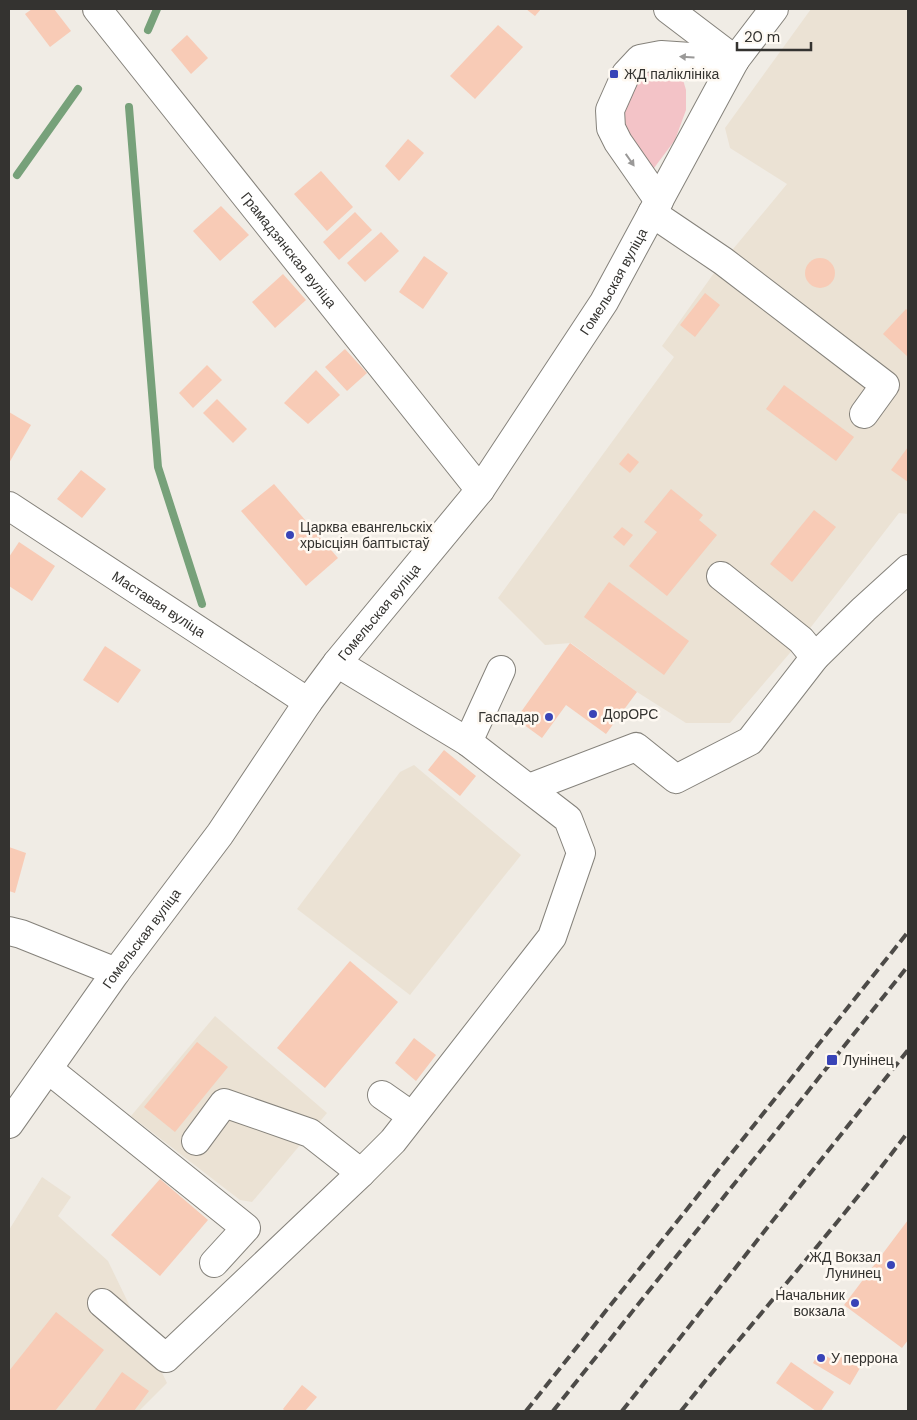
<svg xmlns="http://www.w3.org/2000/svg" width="917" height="1420" font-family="'DM Sans',sans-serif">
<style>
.built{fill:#ebe2d4}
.green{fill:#f3c3c7}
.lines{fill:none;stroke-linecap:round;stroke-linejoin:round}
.stream{stroke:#77a17a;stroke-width:8}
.building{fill:#f8cbb6}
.minor-casing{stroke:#85827b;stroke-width:30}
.minor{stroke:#fff;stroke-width:28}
.rail{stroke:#4d4b48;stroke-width:4;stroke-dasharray:10 5;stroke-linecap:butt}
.oneway{fill:#9a9998}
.poi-dot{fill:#3944b7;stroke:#fef9f2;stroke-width:2}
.labels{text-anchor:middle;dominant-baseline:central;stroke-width:5;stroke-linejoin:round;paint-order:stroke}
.poi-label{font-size:14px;fill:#343330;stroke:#fef9f2;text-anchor:start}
.street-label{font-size:14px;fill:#343330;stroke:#fef9f2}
</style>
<rect width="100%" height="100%" fill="#f0ece5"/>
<!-- built -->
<g class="built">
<polygon points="811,9 908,9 908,514 899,513 801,640 730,723 686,723 637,692 571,643 545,645 498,598 674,357 662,346 719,266 787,184 730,148 725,128"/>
<polygon points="414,765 521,855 410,995 297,909 400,772"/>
<polygon points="215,1016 327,1113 252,1202 240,1200 131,1116"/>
<polygon points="42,1177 71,1197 58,1216 108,1261 167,1383 139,1411 9,1411 9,1230"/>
</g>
<!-- green -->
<polygon class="green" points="669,64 681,73 686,90 686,110 675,140 651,172 623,129 622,116 625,101 643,71"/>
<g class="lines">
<!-- stream -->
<g class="stream">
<polyline points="148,30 157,9"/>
<polyline points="129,107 158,467 202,604"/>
<polyline points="17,175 78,89"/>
</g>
</g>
<!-- building -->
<g class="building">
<polygon points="32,9 54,9 71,31 50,47 25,14"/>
<polygon points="526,9 541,9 535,16"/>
<polygon points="498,25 523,47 475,99 450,76"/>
<polygon points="187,35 208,58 191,74 171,50"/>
<polygon points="408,139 424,153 399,181 385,166"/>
<polygon points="321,171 353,207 327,231 294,194"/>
<polygon points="221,206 249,235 220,261 193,231"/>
<polygon points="355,212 372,230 339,260 323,242"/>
<polygon points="381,232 399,251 365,282 347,263"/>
<polygon points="424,256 448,273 423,309 399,292"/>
<circle cx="820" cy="273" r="15"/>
<polygon points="283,274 306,300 275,328 252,302"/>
<polygon points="705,293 720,305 695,337 680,325"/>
<polygon points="906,309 908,311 908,357 883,334"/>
<polygon points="345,349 367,373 347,391 325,367"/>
<polygon points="207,365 222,380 193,408 179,393"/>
<polygon points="316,370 340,395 308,424 284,403"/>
<polygon points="784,385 854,437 836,461 766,409"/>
<polygon points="217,399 247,429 233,443 203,413"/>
<polygon points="9,412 31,425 9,463"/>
<polygon points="908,447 908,482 891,470"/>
<polygon points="628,453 639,462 630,473 619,464"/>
<polygon points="81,470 106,489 82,518 57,499"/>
<polygon points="274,484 338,558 306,586 241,511"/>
<polygon points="671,489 703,515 699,520 717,535 667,596 629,566 657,532 644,522"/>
<polygon points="814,510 836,527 792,582 770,564"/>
<polygon points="622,527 633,535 624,546 613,537"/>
<polygon points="19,542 55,566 32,601 9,586 9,557"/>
<polygon points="609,582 689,641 664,675 584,617"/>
<polygon points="570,643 637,692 606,734 566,705 542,738 516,719"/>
<polygon points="105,646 141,670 118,703 83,680"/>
<polygon points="444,750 476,776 460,796 428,770"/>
<polygon points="9,847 26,853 15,893 9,891"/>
<polygon points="350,961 398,1002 325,1088 277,1048"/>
<polygon points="414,1038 436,1055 416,1081 395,1063"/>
<polygon points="197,1042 228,1067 175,1132 144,1107"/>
<polygon points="160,1179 208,1220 160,1276 111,1235"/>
<polygon points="908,1220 908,1340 902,1348 844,1305"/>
<polygon points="56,1312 104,1350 55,1411 9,1411 9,1371"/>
<polygon points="819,1352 833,1360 836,1354 860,1368 850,1385 813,1363"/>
<polygon points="791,1362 834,1392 821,1411 816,1411 776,1383"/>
<polygon points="122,1372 149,1391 134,1411 94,1411"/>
<polygon points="302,1385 317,1397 305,1411 285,1411 283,1409"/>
</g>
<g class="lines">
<defs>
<g id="minor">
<path id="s1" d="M 97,9 L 480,490"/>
<polyline points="668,9 735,60"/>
<polyline points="659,201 618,142 611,128 610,110 626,74 640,59 661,55 735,60"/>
<polyline points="652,213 723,261 885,385 864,414"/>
<path id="s2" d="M 9,506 L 308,702"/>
<polyline points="815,657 864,609 908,569"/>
<polyline points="468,742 501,670"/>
<polyline points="529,788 636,747 676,779 750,741 815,657 801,640 721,576"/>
<polyline points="9,931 21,934 116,972"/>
<polyline points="48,1069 246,1228 214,1263"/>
<polyline points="382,1095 412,1116"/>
<path id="s3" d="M 9,1124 L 116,972 L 220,834 L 308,702 L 337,663 L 480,490 L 604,302 L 735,60 L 774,9"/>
<polyline points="196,1141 224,1103 310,1133 361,1173"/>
<polyline points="102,1303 166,1358 361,1173 393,1141 552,937 581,853 568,819 468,742 337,663"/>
</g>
</defs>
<!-- minor casing -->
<use href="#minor" class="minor-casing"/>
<!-- minor -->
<use href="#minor" class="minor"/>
<!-- rail -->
<g class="rail">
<polyline points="526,1411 908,932"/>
<polyline points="553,1411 908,966"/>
<polyline points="622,1411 908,1050"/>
<path d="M 681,1411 C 756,1317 836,1228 908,1132"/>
</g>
</g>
<!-- one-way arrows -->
<defs><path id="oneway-solid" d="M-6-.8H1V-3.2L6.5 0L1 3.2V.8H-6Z" transform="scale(1.25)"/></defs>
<g class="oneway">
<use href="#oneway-solid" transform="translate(687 57) rotate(-176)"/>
<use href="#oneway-solid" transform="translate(630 160) rotate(55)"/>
</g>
<!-- markers -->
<g class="poi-dot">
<rect x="609" y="69" width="10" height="10" rx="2.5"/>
<circle cx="290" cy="535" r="5"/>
<circle cx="593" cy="714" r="5"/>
<circle cx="549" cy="717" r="5"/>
<rect x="826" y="1054" width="12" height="12" rx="2.5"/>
<circle cx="891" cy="1265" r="5"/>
<circle cx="855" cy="1303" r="5"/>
<circle cx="821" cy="1358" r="5"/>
</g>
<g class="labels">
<!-- poi labels -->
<g class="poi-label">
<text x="624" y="74">ЖД паліклініка</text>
<text x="300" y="527">Царква евангельскіх<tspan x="300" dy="16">хрысціян баптыстаў</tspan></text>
<text x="603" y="714">ДорОРС</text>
<text x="539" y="717" text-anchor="end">Гаспадар</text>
<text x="843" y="1060">Лунінец</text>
<text x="881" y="1257" text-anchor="end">ЖД Вокзал<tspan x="881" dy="16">Лунинец</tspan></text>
<text x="845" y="1295" text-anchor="end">Начальник<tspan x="845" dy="16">вокзала</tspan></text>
<text x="831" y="1358">У перрона</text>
</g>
<!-- street labels -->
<g class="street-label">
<text stroke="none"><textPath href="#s1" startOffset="308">Грамадзянская вуліца</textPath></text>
<text stroke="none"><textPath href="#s3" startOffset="1038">Гомельская вуліца</textPath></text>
<text stroke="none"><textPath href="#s2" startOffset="179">Маставая вуліца</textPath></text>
<text stroke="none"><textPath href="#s3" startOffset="632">Гомельская вуліца</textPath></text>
<text stroke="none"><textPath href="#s3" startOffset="228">Гомельская вуліца</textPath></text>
</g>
</g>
<!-- border -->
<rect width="917" height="1420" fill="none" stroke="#343330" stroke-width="20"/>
<!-- scale -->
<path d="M737 42v8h74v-8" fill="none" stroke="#343330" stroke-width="2.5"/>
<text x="744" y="42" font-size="15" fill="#343330" stroke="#fef9f2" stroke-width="4" paint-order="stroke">20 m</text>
</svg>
